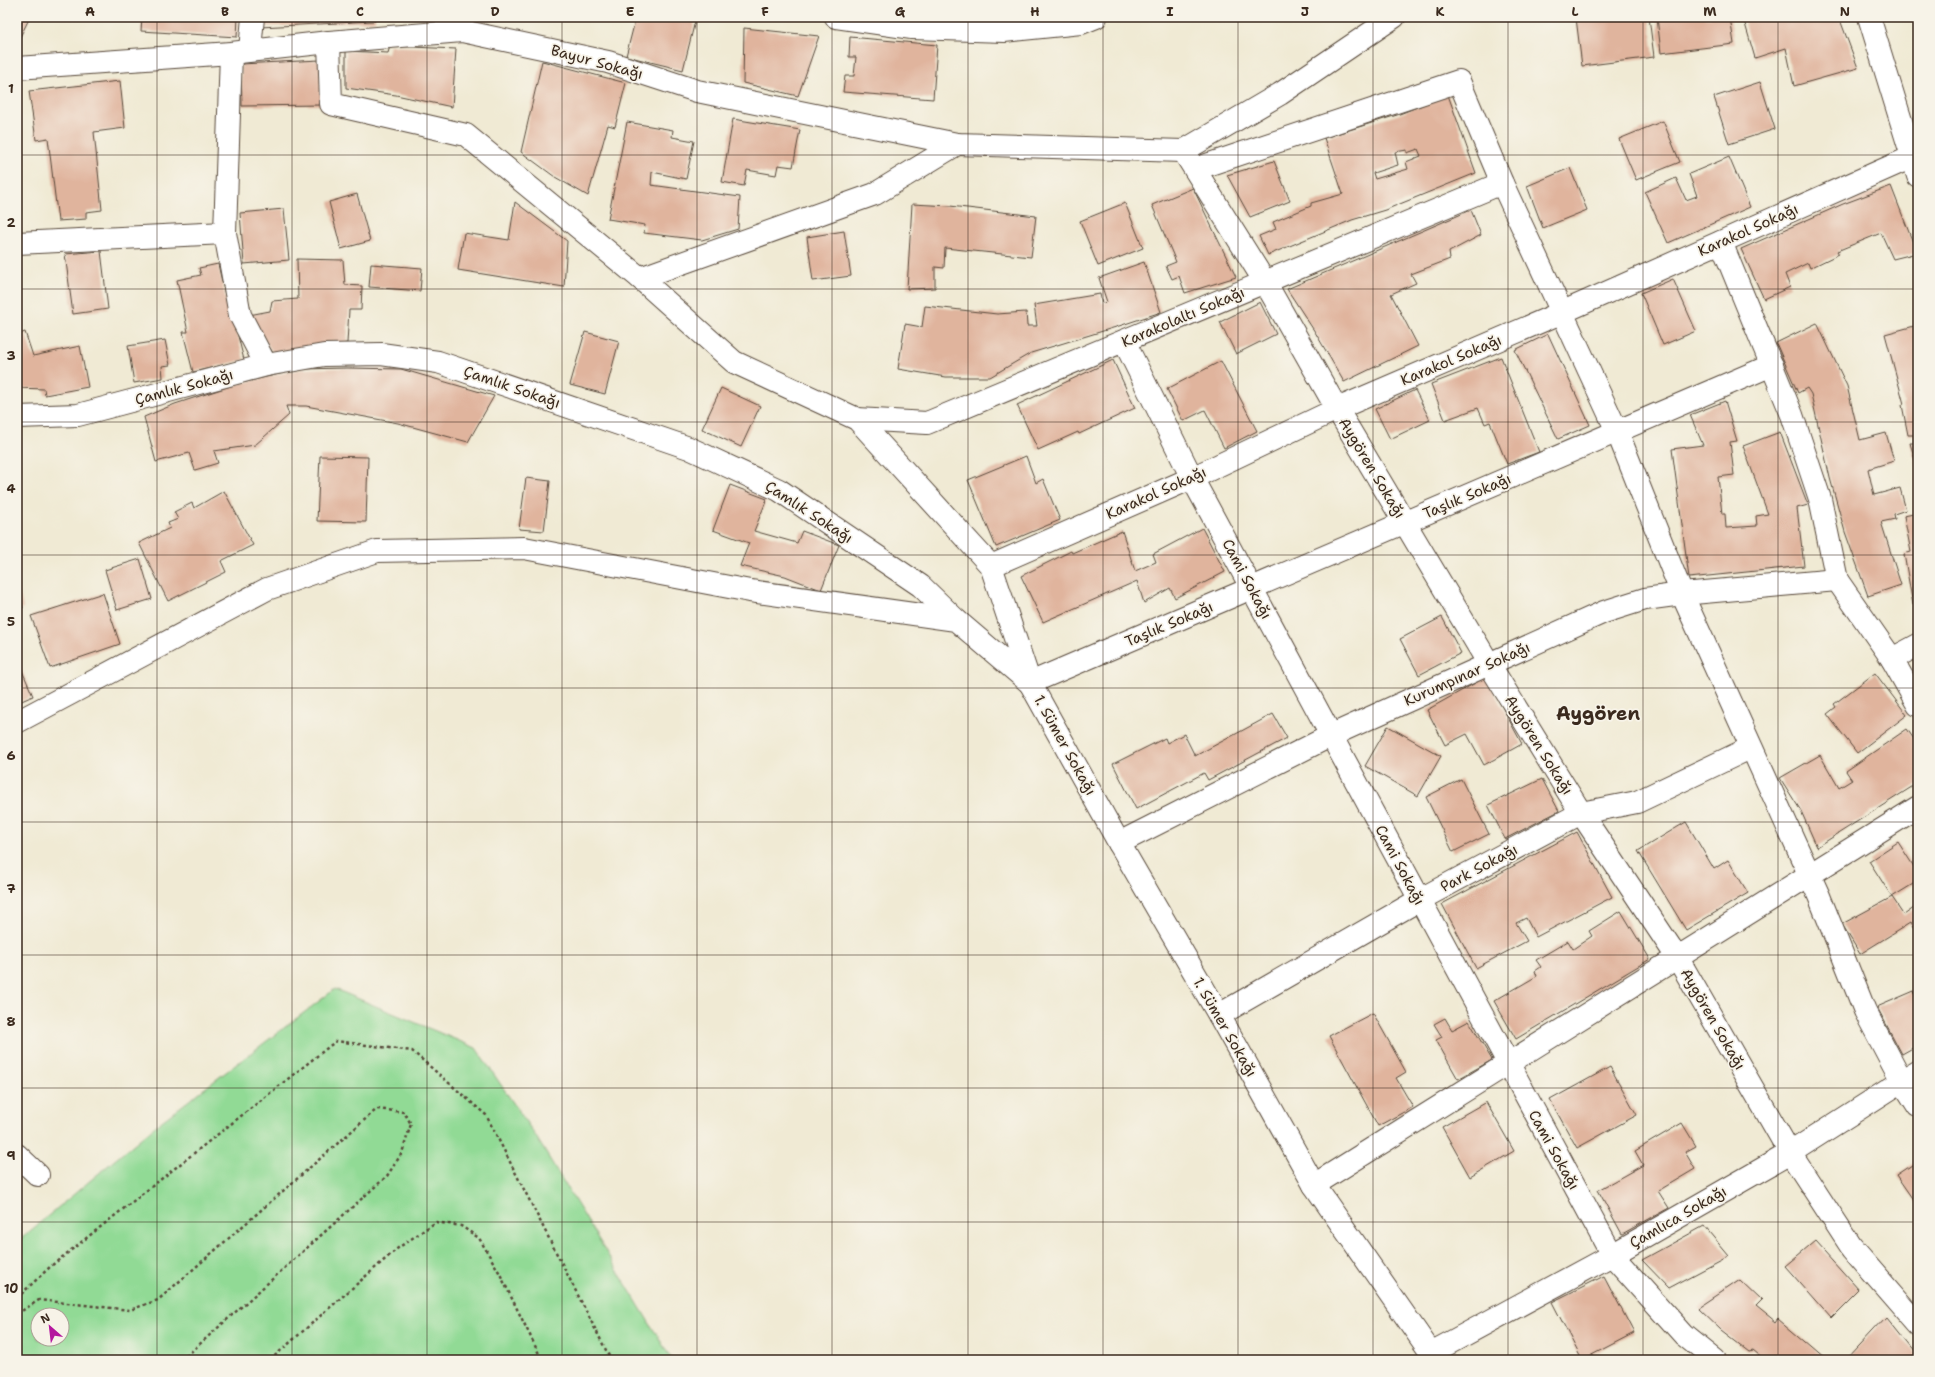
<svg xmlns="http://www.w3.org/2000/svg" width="1935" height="1377" font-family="'Shantell Sans',sans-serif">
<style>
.green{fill:#91da95;stroke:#66825a;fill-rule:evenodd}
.building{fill:#e0b49d;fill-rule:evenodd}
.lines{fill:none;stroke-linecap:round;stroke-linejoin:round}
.minor-casing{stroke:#564739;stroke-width:24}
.path{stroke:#564739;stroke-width:2.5;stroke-dasharray:3 3;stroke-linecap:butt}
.minor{stroke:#fff;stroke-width:22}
.grid{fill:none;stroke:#3b2a1e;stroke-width:1;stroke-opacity:0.55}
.labels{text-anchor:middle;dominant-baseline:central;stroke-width:3.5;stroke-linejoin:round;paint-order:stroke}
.street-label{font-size:15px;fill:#3b2a1e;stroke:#f7f3e8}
.district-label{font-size:19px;font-weight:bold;fill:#3b2a1e;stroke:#f7f3e8}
.neatline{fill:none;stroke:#3b2a1e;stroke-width:1.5}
.grid-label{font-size:13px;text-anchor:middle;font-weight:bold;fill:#3b2a1e}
</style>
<rect width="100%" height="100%" fill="#f7f3e8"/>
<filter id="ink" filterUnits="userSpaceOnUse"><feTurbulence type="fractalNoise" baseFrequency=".025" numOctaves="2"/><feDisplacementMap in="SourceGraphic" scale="8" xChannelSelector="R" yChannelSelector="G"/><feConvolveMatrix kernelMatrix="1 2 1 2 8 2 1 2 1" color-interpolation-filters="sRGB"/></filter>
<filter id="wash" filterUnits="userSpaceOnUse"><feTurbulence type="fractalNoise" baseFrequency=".012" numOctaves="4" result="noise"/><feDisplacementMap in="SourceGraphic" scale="16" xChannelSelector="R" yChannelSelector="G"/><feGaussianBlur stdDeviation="0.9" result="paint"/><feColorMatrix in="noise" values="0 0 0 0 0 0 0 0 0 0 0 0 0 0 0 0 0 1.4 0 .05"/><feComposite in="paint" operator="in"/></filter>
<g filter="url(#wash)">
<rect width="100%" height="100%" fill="#f0ead4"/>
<!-- green -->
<path class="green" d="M 335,989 L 476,1048 L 535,1135 L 672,1360 L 17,1360 L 17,1242 L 154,1127 ZM 38,1315 L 62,1315 L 62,1339 L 38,1339 Z"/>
<g id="blocks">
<!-- building -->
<g class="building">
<polygon points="17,17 30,17 20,37 17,35"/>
<polygon points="142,17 238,17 237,37 141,31"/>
<polygon points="261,17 375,17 375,21 260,27"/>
<polygon points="636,17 677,17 695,21 683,70 626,56"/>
<polygon points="1588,17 1649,17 1654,57 1582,66 1576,18"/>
<polygon points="1657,17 1730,17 1734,44 1661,53"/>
<polygon points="1743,17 1839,17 1858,68 1794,86 1786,48 1755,58"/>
<polygon points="744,28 819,36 798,96 743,83"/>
<polygon points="850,37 937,45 933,99 843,92 845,76 854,76 856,57 849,57"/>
<polygon points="390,46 456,49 452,107 396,95 346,88 346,51 388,53"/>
<polygon points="320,60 322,105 242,106 241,64"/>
<polygon points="542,61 626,83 615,127 608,125 588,196 555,177 521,152"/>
<polygon points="120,81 125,128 94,132 102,210 86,212 86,219 58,221 48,138 36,140 29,91"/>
<polygon points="1760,82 1775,129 1729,144 1714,97"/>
<path d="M 1448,95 L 1476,173 L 1385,210 L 1352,220 L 1268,255 L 1259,236 L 1276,229 L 1273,222 L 1311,206 L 1311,203 L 1343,194 L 1324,138 L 1397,115 ZM 1418,149 L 1421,156 L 1406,162 L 1408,169 L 1375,179 L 1373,173 L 1398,165 L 1395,152 L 1407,150 L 1407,153 Z"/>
<polygon points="733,119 800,130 793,167 778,165 776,175 747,170 744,186 722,182"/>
<polygon points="1663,121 1680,162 1636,180 1619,139"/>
<polygon points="627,122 673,130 672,137 694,141 686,179 652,172 651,185 740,197 738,229 702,240 644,233 645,225 608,219"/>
<polygon points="1729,157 1750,207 1668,243 1645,192 1676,178 1686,200 1697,196 1689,174"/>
<polygon points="1274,161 1290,201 1250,217 1227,175"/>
<polygon points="1570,168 1587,210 1543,228 1527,186"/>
<polygon points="1891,186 1917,253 1893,259 1881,233 1837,251 1839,254 1810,268 1808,263 1785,274 1790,287 1764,299 1741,249 1843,204"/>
<polygon points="1193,188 1236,277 1185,293 1179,276 1172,279 1166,266 1176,262 1152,205"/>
<polygon points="357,194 370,241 341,249 329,202"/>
<polygon points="515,202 567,241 564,287 458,270 464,233 509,240"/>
<polygon points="1125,203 1143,248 1098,266 1080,221"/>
<polygon points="912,204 950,206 1036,216 1031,257 945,248 944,268 935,267 935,288 907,289"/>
<polygon points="284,209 289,260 244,264 240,213"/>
<polygon points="1471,210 1481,235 1449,252 1450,259 1411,274 1416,283 1391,294 1418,346 1344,382 1315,332 1287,289"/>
<polygon points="844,231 851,276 813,281 807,237"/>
<polygon points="101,251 108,309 73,314 65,254"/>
<polygon points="297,259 343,260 345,285 362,286 361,310 349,310 347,343 273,353 249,315 270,311 272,301 298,299"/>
<polygon points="1144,262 1161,312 1116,327 1031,353 990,377 946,377 898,369 905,324 922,327 925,306 997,314 1026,312 1027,326 1037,326 1034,305 1100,294 1102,303 1107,302 1099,278"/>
<polygon points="218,264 231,322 234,320 244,360 193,372 183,332 188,332 177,280 201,275 199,268"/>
<polygon points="371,264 422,268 420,291 369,287"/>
<polygon points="1673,279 1696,331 1663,345 1641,293"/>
<polygon points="1260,302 1276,334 1236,354 1220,322"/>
<polygon points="1817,323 1847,386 1860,440 1886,433 1894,461 1868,469 1874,495 1900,488 1906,510 1894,514 1895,519 1881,522 1901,585 1868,596 1845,532 1830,478 1811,394 1807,388 1798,393 1776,343"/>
<polygon points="1918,325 1918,435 1908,435 1902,405 1904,404 1885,334"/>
<polygon points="25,332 33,356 80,346 88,387 45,395 44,389 17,388 17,335"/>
<polygon points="585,332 619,341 605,394 570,385"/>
<polygon points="1548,334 1590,425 1558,439 1515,350"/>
<polygon points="165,340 170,365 162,366 163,378 134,383 128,346"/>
<polygon points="1501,357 1539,452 1507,464 1490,422 1485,424 1478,408 1445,420 1431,384"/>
<polygon points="1113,360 1135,408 1079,434 1078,432 1038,450 1017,405"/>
<polygon points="1221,361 1257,431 1224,448 1205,410 1183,421 1167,389"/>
<polygon points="348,368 401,369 494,396 468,442 398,423 306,406 286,406 289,415 255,445 214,451 218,463 195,470 189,453 156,462 144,417 175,404 234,385 275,375 302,369"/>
<polygon points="721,388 760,406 741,447 702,429"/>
<polygon points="1415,390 1430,420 1390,439 1375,409"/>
<polygon points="1725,401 1737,441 1730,442 1734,475 1718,477 1722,514 1725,514 1726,528 1757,526 1756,516 1768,514 1743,446 1780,432 1808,505 1797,508 1804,566 1689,578 1672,449 1703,445 1690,415"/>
<polygon points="1910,443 1918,443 1918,470"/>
<polygon points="320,456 368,457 366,522 317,521"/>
<polygon points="1026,456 1036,483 1043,479 1060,520 996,547 968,480"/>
<polygon points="526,478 550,481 544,531 519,529"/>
<polygon points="730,485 767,499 754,531 797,543 802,531 839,545 821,590 785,576 740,566 749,543 713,530"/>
<polygon points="224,491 253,545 221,561 226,572 168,601 139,543 170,528 168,523 178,519 174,512 192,503 194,508"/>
<polygon points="1918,513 1918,603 1913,605 1904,554 1911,552 1904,516"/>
<polygon points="1202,528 1225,572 1175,598 1170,588 1144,603 1137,581 1043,622 1021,576 1071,551 1072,553 1122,531 1135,571 1156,562 1153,554"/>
<polygon points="140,559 152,599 117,610 105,570"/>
<polygon points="17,584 23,608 17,609"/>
<polygon points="103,593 120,644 50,668 31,616"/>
<polygon points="1442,617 1461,653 1419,675 1400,639"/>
<polygon points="17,659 33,696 17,703"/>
<polygon points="1875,673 1907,715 1857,753 1827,714 1836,707 1834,704"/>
<polygon points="1486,677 1522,744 1484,765 1467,734 1445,745 1427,710"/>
<polygon points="1273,714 1287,738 1208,780 1204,773 1136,809 1113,764 1165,738 1167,743 1184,734 1195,756"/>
<polygon points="1388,726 1441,756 1418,796 1365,766"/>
<polygon points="1907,729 1918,745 1918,783 1817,847 1801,811 1780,778 1820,755 1839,788 1852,780 1846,771"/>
<polygon points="1461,779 1489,834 1453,852 1426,797"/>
<polygon points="1542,779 1559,811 1505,839 1488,805"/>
<polygon points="1686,822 1714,869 1728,860 1748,893 1686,930 1638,851"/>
<polygon points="1577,832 1612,897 1536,937 1526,918 1516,923 1527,941 1476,968 1442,904"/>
<polygon points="1898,842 1918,873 1918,881 1892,897 1869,861"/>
<polygon points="1892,897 1904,915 1918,905 1918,935 1910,923 1860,954 1842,924"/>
<polygon points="1621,911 1650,959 1516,1039 1494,1001 1537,976 1535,971 1541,967 1536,960 1568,941 1573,949 1592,936 1589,931"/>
<polygon points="1914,991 1918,1003 1918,1045 1902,1054 1877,1007"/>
<polygon points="1373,1013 1406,1072 1396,1078 1413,1107 1378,1126 1329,1036"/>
<polygon points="1445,1018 1452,1030 1469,1021 1492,1060 1458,1079 1436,1040 1442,1037 1434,1024"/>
<polygon points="1610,1067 1637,1115 1577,1148 1550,1100"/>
<polygon points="1486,1102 1514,1151 1470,1177 1442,1127"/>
<polygon points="1682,1123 1696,1146 1685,1152 1695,1169 1658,1191 1669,1208 1622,1234 1598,1190 1643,1165 1635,1151"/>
<polygon points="1918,1161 1918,1203 1917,1204 1897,1175"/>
<polygon points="1704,1226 1729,1256 1669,1288 1642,1260"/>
<polygon points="1815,1241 1859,1290 1831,1318 1785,1266"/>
<polygon points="1604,1276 1634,1333 1582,1360 1552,1302"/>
<polygon points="1740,1280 1761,1300 1755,1306 1776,1323 1779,1319 1827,1360 1764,1360 1752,1350 1748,1351 1722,1331 1698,1308"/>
<polygon points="1886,1317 1918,1357 1918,1360 1846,1360"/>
</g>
</g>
</g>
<g filter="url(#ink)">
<use href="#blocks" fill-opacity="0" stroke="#564739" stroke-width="1"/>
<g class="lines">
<defs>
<g id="minor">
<polyline points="836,17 912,28 1004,31 1081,23 1096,17"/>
<polyline points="1869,17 1918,176"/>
<polyline points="329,42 331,104 466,135 640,278 734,362 857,419 991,566 1030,683 1119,843 1219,1015 1314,1185 1436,1360"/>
<polyline points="250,50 253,17"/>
<polyline points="231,53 225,233 240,315 266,365"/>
<polyline points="17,68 231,53 329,42 462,31 608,62 697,91 957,144 1183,151 1280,94 1394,17"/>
<polyline points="1187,157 1265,282 1337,409 1489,664 1581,813 1677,957 1790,1153 1852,1248 1918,1324"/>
<polyline points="1195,169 1459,81 1502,183 1617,431 1682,594 1819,896 1865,1011 1902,1081 1918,1106"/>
<polyline points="1721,242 1792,415 1820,499 1837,580 1892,659 1918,705"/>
<polyline points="17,243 225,233"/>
<polyline points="640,278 875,194 957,144"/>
<polyline points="1124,341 1192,478 1612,1255 1684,1335 1715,1360"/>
<polyline points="17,417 78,415 266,365 324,355 381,354 438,362 689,448 779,490 921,586 956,620"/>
<polyline points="857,419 927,423 1502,183"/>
<polyline points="991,566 1192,478 1337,409 1563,312 1912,157"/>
<polyline points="1892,659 1918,645"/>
<polyline points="1030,683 1772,365"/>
<polyline points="17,722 267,589 377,551 524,548 750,591 956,620 1030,683"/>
<polyline points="1119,843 1332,735 1604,612 1645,599 1682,594 1837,580"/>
<polyline points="1219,1015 1419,900 1581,813 1637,802 1750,748"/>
<polyline points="17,1155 38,1175"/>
<polyline points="1314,1185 1918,807"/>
<polyline points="1431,1353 1612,1255 1790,1153 1918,1071"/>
</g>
</defs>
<!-- minor casing -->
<use href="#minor" class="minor-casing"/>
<!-- path -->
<g class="path">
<polyline points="17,1298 51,1266 336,1041 412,1051 486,1115 611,1360"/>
<polyline points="17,1314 39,1300 130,1310 158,1300 377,1109 404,1112 411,1124 402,1153 387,1176 182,1360"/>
<polyline points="270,1360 398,1248 436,1222 461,1226 479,1238 499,1272 542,1360"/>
</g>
<!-- minor -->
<use href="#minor" class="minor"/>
</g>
</g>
<!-- grid -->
<path class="grid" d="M 157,17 L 157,1360M 292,17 L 292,1360M 427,17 L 427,1360M 562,17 L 562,1360M 697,17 L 697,1360M 832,17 L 832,1360M 968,17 L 968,1360M 1103,17 L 1103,1360M 1238,17 L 1238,1360M 1373,17 L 1373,1360M 1508,17 L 1508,1360M 1643,17 L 1643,1360M 1778,17 L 1778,1360M 17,155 L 1918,155M 17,289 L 1918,289M 17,422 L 1918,422M 17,555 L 1918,555M 17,688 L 1918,688M 17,822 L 1918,822M 17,955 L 1918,955M 17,1088 L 1918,1088M 17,1222 L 1918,1222"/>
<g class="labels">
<!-- street labels -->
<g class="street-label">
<text transform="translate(597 62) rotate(15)">Bayur Sokağı</text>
<text transform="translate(1748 230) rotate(-24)">Karakol Sokağı</text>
<text transform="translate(1183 317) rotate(-23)">Karakolaltı Sokağı</text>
<text transform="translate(1451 360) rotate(-23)">Karakol Sokağı</text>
<text transform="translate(184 387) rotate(-15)">Çamlık Sokağı</text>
<text transform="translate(512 387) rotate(19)">Çamlık Sokağı</text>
<text transform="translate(1372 468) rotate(59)">Aygören Sokağı</text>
<text transform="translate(1156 493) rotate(-24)">Karakol Sokağı</text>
<text transform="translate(1467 496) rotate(-23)">Taşlık Sokağı</text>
<text transform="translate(809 512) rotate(33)">Çamlık Sokağı</text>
<text transform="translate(1247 579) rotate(62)">Cami Sokağı</text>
<text transform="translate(1169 624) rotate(-23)">Taşlık Sokağı</text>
<text transform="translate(1467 674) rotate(-24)">Kurumpınar Sokağı</text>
<text transform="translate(1065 745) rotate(61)">1. Sümer Sokağı</text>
<text transform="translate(1539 745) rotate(58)">Aygören Sokağı</text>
<text transform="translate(1400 865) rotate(62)">Cami Sokağı</text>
<text transform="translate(1479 868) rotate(-28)">Park Sokağı</text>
<text transform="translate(1713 1019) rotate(60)">Aygören Sokağı</text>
<text transform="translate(1225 1027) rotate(60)">1. Sümer Sokağı</text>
<text transform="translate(1554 1150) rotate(61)">Cami Sokağı</text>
<text transform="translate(1678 1217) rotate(-30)">Çamlıca Sokağı</text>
</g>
<!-- district labels -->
<g class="district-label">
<text x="1598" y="713">Aygören</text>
</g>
</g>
<!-- margin -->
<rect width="1935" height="1377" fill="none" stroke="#f7f3e8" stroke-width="44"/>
<!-- north arrow -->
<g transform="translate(50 1327) rotate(332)"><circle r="19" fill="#f7f3e8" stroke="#aca397"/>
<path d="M0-3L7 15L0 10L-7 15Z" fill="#b5179e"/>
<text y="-6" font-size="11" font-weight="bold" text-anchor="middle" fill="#3b2a1e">N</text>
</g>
<rect x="22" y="22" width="1891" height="1333" class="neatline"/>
<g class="grid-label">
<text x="90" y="16">A</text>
<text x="225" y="16">B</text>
<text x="360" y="16">C</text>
<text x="495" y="16">D</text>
<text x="630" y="16">E</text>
<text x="765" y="16">F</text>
<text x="900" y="16">G</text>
<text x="1035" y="16">H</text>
<text x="1170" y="16">I</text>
<text x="1305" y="16">J</text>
<text x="1440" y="16">K</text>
<text x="1575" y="16">L</text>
<text x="1710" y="16">M</text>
<text x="1845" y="16">N</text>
<text x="11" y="93">1</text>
<text x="11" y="227">2</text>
<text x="11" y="360">3</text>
<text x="11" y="493">4</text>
<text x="11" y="626">5</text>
<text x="11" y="760">6</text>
<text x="11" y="893">7</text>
<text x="11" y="1026">8</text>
<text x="11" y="1160">9</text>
<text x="11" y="1293">10</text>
</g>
</svg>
